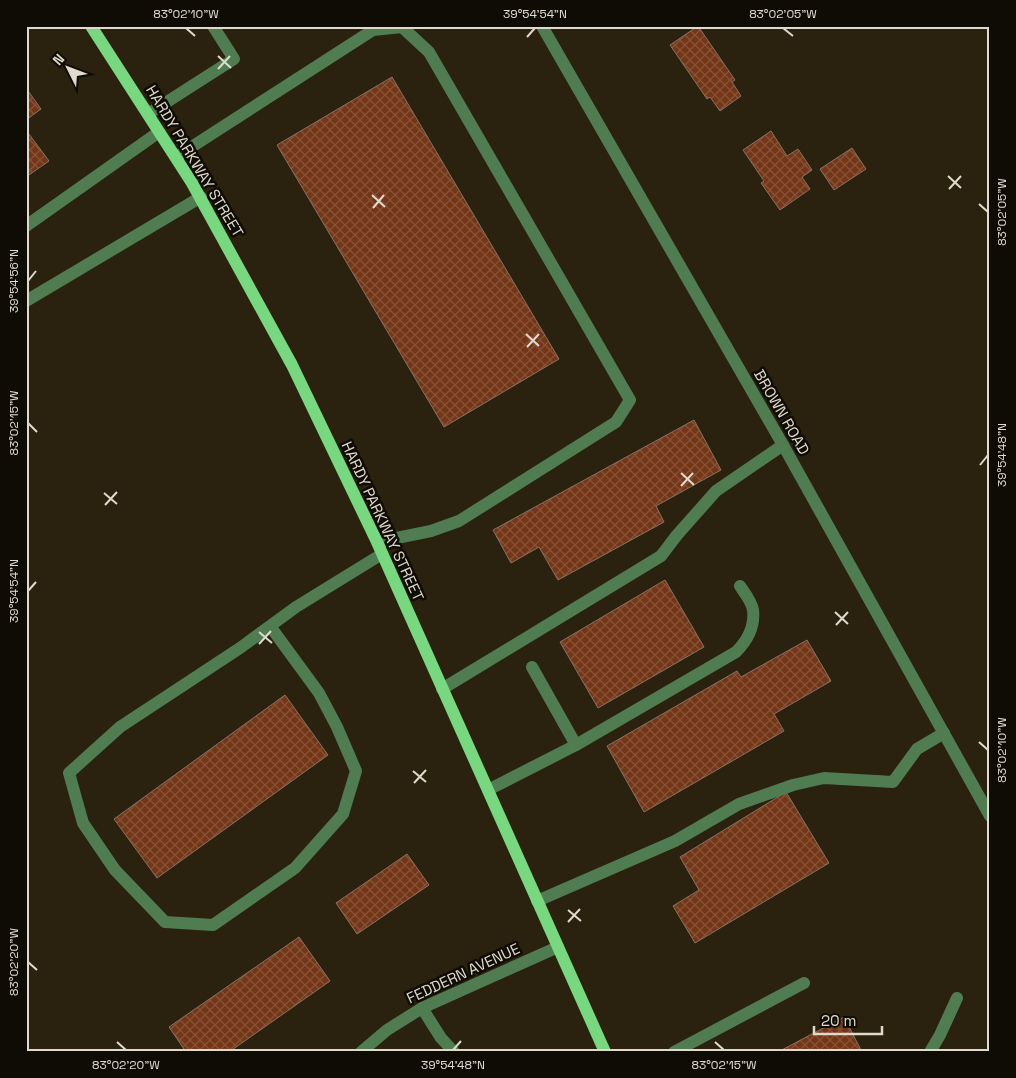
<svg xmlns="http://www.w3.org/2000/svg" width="1016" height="1078" font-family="'Space Grotesk',sans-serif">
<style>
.building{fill:url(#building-cross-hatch);stroke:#897166}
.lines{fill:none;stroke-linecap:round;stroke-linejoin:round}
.minor{stroke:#507c52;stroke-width:12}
.major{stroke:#77d87f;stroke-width:12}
.ticks{fill:none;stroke:#e0dace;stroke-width:2}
.labels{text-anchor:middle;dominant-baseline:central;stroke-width:5;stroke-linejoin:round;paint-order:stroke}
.street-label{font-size:15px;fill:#e0dace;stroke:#0f0c05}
.neatline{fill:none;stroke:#e0dace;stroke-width:2}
.ticks-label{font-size:12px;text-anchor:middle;fill:#e0dace}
</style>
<defs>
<pattern id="building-cross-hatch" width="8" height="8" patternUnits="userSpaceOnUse" patternTransform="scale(1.25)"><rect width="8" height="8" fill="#733616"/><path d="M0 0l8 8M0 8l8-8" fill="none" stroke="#875237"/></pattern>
</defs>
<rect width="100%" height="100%" fill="#2a210e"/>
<!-- building -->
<g class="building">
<polygon points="698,26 735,80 732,82 741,96 720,111 710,97 707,99 670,45"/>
<polygon points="392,77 559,359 444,427 277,145"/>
<polygon points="26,88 41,109 26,120"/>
<polygon points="26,130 49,161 26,177"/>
<polygon points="771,131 787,156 798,149 812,170 802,177 810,189 780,210 761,183 764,181 743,150"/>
<polygon points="852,148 866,169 834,190 820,169"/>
<polygon points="694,420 721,470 656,506 664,522 558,580 539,547 511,563 493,530"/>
<polygon points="665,580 704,647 598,708 560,642"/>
<polygon points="807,640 831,681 774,714 784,731 644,812 607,746 737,671 741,677"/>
<polygon points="285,695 328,755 157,878 114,819"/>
<polygon points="786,792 829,863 695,943 673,906 699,890 680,857"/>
<polygon points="407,854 429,885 357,934 336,903"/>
<polygon points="299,937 330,981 229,1052 186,1052 169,1027"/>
<polygon points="844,1017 862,1052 778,1052"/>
</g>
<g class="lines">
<!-- minor -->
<g class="minor">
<polyline points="542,26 783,445 990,816"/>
<polyline points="148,114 234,59 213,26"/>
<polyline points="176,157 373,30 402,27 429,52 630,400 616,422 459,521 431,531 377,542"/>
<polyline points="26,226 159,132"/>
<polyline points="26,301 201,197"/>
<polyline points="270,626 319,693 337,727 356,771 343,814 295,868 213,925 165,922 115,870 83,823 69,773 120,727 240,648 296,607 382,554"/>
<polyline points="532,667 576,745"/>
<polyline points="442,689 661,556 677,535 716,491 783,445"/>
<path d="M 488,790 L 576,745 L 736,652 C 748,640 755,627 753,610 C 752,602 744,592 740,586"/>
<polyline points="537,901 675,841 739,804 793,785 824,778 893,782 917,749 944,733"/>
<polyline points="422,1008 441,1038 454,1052"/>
<polyline points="361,1052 387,1030 422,1008 558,947"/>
<polyline points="674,1052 804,983"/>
<polyline points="930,1052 940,1035 957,998"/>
</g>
<!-- major -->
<polyline class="major" points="91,26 192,183 292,365 377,542 605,1052"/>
</g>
<!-- ticks -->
<path class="ticks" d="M 186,28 L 195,36M 783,28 L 793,36M 527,37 L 535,28M 218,56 L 231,68M 218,69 L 230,56M 948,176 L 961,188M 949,189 L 961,176M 372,195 L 385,207M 979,204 L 988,212M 373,208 L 384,195M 28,281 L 36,271M 526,334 L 539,346M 527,347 L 539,334M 28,423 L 37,432M 980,465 L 988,455M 681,473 L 694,485M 681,486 L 693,473M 104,493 L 117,504M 105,505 L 117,492M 28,591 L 36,582M 835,612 L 848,624M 836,625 L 848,612M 259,632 L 272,643M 259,644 L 271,631M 979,742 L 988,750M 413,771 L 426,782M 414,783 L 426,770M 568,910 L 581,921M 568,922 L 580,909M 28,962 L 37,970M 117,1042 L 126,1050M 715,1042 L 724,1050M 453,1050 L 461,1041"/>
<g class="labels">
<!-- street labels -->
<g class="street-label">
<text transform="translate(195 161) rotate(59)">HARDY PARKWAY STREET</text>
<text transform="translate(782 412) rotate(60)">BROWN ROAD</text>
<text transform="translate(383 521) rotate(65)">HARDY PARKWAY STREET</text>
<text transform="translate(463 973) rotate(-25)">FEDDERN AVENUE</text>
</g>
</g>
<!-- border -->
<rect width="1016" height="1078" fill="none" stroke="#0f0c05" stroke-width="55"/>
<!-- north arrow -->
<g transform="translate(68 68) rotate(312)" stroke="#0f0c05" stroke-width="4" paint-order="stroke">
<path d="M0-4L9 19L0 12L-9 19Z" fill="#e0dace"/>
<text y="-8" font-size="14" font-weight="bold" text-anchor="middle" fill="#e0dace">N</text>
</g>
<!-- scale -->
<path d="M814 1026v8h68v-8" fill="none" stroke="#e0dace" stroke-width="2.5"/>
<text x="821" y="1026" font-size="15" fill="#e0dace" stroke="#0f0c05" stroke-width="4" paint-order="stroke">20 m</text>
<rect x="28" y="28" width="960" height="1022" class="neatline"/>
<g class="ticks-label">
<text x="186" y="18">83°02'10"W</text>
<text x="535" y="18">39°54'54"N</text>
<text x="783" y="18">83°02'05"W</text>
<text transform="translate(1002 212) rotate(-90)" y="4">83°02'05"W</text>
<text transform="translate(14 281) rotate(-90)" y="4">39°54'56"N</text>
<text transform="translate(14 423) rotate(-90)" y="4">83°02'15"W</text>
<text transform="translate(1002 455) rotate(-90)" y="4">39°54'48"N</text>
<text transform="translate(14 591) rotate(-90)" y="4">39°54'54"N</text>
<text transform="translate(1002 750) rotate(-90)" y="4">83°02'10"W</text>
<text transform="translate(14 962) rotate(-90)" y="4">83°02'20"W</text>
<text x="126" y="1069">83°02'20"W</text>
<text x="453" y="1069">39°54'48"N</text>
<text x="724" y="1069">83°02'15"W</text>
</g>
</svg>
